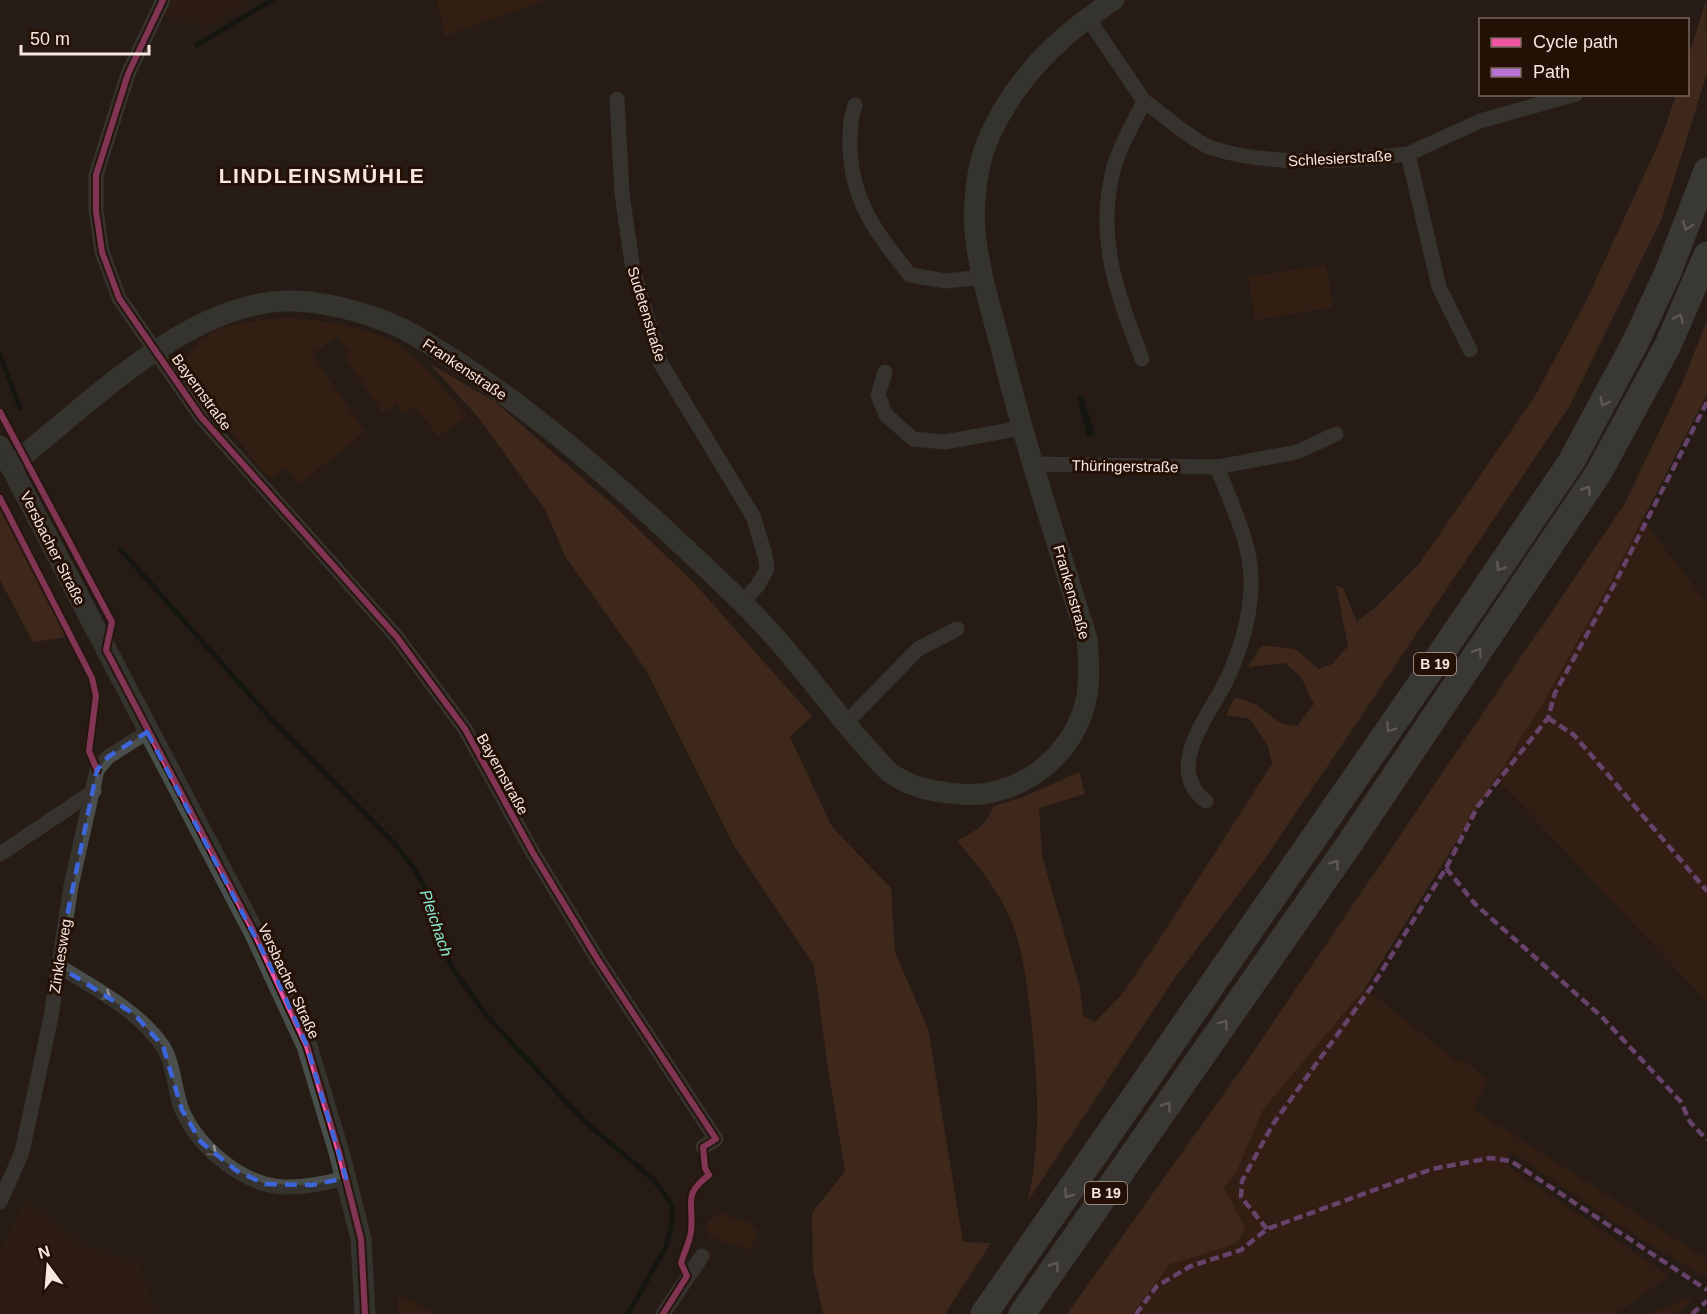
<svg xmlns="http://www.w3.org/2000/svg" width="1707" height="1314" font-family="Helvetica,sans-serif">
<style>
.built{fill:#361e0f}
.green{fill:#41220f}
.forest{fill:#5c3924}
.water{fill:#04100d}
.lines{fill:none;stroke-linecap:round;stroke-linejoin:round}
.stream{stroke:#04100d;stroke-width:5}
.street{stroke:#4a4f4d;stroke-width:15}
.secondary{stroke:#48504c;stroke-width:21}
.highway{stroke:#535c59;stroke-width:27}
.quiet{stroke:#b673d3;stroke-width:4.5;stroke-dasharray:9 4.5;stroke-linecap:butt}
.cycleway-casing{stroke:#241005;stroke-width:10}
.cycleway{stroke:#f153a3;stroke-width:6}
.oneway{stroke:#a4a29c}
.oneway2{stroke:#97938f}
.marked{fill:none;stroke:#3e65d9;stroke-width:4.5;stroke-dasharray:12 8;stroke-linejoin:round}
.labels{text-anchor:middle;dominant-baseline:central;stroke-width:6;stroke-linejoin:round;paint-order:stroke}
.shield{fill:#241005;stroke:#b7a69e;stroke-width:1.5}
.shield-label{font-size:14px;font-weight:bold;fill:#f6e7df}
.street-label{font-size:15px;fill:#f6e7df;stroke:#241005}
.water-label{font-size:16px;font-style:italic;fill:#88e8d4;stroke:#241005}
.district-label{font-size:21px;font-weight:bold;letter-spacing:1.5px;fill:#f6e7df;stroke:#241005}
</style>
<rect width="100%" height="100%" fill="#261b15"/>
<!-- built -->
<g class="built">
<polygon points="171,0 252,0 210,26 162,15"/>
<polygon points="26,1201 82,1245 139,1263 156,1314 0,1314 0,1252"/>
</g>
<!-- green -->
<g class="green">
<polygon points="436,0 546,0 445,36"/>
<polygon points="1326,265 1333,307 1255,320 1248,277"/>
<path d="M 286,318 C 318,319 377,328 403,348 C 427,367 447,392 467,416 L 438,437 L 415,407 L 403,414 L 396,403 L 383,413 L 344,356 L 349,353 L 338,336 L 312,354 L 365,432 L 300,484 L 286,467 L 270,479 L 190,383 C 186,376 185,368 187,360 C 198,323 254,321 286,318 Z"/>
<polygon points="1643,520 1707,603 1707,1002 1495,777 1543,703"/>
<polygon points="1365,988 1456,1061 1464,1061 1488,1080 1473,1109 1707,1259 1707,1277 1697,1273 1616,1223 1509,1150 1506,1165 1669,1276 1616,1314 1132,1314 1169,1264 1236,1244 1245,1228 1224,1187 1237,1171 1262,1111"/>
<polygon points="720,1213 750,1223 758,1233 749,1250 710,1237 706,1224"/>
<polygon points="399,1294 435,1314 398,1314"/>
<polygon points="1688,1298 1692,1300 1677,1314 1648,1314"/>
</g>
<!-- forest -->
<g class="forest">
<path d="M 1706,0 L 1707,73 L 1662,218 L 1569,407 L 1265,859 L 1176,976 L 1028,1201 C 1041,1140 1038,1089 1032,1028 C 1028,994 1025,960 1014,928 C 1002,895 980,867 957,841 C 975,832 986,825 994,806 L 1026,796 L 1079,772 L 1085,794 L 1039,808 L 1042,856 L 1080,988 L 1083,1016 L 1095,1022 L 1123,993 L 1155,946 L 1272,764 L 1268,746 L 1250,719 L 1226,715 L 1235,697 L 1257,705 L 1282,724 L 1297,726 L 1314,704 L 1301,677 L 1285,663 L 1248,667 L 1262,645 L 1295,649 L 1319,669 L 1332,664 L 1348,646 L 1336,585 L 1343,588 L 1357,622 L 1377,606 L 1419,564 L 1535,396 L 1587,299 L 1663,134 L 1676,95 L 1688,94 L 1688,58 Z"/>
<polygon points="1707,320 1707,394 1610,583 1543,703 1365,988 1262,1111 1237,1171 1224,1187 1245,1228 1236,1244 1170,1264 1132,1314 1067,1314 1245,1064 1624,505 1682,384"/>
<polygon points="430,364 494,401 614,506 693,582 812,716 790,737 832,827 891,888 895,952 928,1029 963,1242 991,1243 945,1314 823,1314 813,1269 812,1213 845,1171 828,1068 814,966 733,844 646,670 565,556 546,511 479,418"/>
<polygon points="0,509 67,637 33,642 0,580"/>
</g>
<!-- water -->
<polygon class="water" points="1083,395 1095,435 1087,437 1077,397"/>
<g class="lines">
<!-- stream -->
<g class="stream">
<polyline points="197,45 272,0"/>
<polyline points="0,355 20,408"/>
<polyline points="121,550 274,722 395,844 414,868 426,890 438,937 453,969 487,1016 583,1120 654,1180 672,1205 672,1224 666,1247 628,1314"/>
</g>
<!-- street -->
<g class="street">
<polyline points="163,0 128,74 96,175 96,211 102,252 119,298 201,417 396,636 465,729 533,853 598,960 716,1139 703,1147"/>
<path d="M 1087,17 L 1144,101 C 1135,121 1122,142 1115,163 C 1094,235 1117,293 1142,359"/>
<polyline points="617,99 622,194 633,270 661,364 753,516 765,555 767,569 758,585 743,602"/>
<path d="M 1144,101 C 1160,112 1195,143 1212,148 C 1269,167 1348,161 1408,154 L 1439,287 L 1470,350"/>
<path d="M 855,105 C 850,119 850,131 850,146 C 851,201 877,234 910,275 L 946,281 L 983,277"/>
<polyline points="1408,154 1480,121 1576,94"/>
<polyline points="885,372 878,395 886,415 913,439 945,442 1022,428"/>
<polyline points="1033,464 1217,467 1297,452 1336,434"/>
<polyline points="845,724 918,649 957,629"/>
<path d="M 1206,801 C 1162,768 1211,714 1227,679 C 1241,649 1250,619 1251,586 C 1253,546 1231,504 1217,467"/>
<polyline points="0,854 94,791"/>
<path d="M 57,965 C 94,988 136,1009 162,1045 C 174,1062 174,1090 182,1110 C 197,1146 242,1185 283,1187 C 304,1188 325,1183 346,1178"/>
<polyline points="0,1202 22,1152 51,1017 71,886 97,770 108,757 147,732"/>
<polyline points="663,1314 702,1256"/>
</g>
<!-- secondary -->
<g class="secondary">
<polyline points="0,446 255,934 307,1046 339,1152 361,1239 365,1314"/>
<path d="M 10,466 C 88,406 190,298 294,301 C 331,302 384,317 416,336 C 509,391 591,461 669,533 C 709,571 750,607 785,649 C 813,681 838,716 867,748 C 875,756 882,767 892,774 C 912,788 935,792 959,794 C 1018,800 1077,755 1087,695 C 1090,676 1089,658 1087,639 C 1057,542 1025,446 1001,347 C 991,310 979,271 975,232 C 973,206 976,173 985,147 C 1010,83 1057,37 1114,0"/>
</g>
<!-- highway -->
<g class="highway">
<polyline points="984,1314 1415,692 1571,462 1636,341 1668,272 1707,171"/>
<polyline points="1022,1314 1352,840 1599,472 1668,345 1707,255"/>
</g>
<!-- quiet -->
<g class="quiet">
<polyline points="1548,718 1574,735 1707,891"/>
<polyline points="1446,868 1475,904 1601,1016 1681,1102 1690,1122 1707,1140"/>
<polyline points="1267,1229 1241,1197 1242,1181 1273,1124 1373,985 1446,868 1478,806 1548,718 1555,693 1614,585 1707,402"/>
<polyline points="1136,1314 1157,1286 1191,1266 1241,1250 1267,1229 1432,1169 1490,1158 1511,1161 1707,1290"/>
<polyline points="1692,1314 1707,1301"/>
</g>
<defs>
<g id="cycleway">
<path d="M 163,0 L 128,74 L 96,175 L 96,211 L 102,252 L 119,298 L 201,417 L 396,636 L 465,729 L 533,853 L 598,960 L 716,1139 L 703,1147 L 705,1168 L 709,1175 C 682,1195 694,1203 691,1231 C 690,1242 684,1252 681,1263 L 687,1276 L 663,1314"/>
<polyline points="0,412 112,622 106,650 255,934 307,1046 339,1152 361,1239 365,1314"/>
<polyline points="0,498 92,678 96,696 89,751 97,770"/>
</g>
</defs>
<!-- cycleway casing -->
<use href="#cycleway" class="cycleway-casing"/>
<!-- cycleway -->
<use href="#cycleway" class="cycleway"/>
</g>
<!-- one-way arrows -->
<defs><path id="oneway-chevron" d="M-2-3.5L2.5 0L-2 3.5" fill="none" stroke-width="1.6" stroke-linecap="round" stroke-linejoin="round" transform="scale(1.5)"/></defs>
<g class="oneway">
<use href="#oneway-chevron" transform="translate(1687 226) rotate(111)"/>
<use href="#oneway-chevron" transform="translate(1679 318) rotate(-66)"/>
<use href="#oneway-chevron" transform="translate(1604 402) rotate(118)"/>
<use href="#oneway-chevron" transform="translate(1587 490) rotate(-56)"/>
<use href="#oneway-chevron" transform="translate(1500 567) rotate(124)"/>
<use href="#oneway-chevron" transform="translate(1478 652) rotate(-56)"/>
<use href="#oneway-chevron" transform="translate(1390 728) rotate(125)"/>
<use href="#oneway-chevron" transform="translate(1335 864) rotate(-55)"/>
<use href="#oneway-chevron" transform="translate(1224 1024) rotate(-55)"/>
<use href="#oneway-chevron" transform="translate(1167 1106) rotate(-55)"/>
<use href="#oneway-chevron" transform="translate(1068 1194) rotate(125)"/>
<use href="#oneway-chevron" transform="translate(1055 1266) rotate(-55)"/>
</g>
<g class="oneway2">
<use href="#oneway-chevron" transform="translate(107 996) rotate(33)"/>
<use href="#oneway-chevron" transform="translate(213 1152) rotate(39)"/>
</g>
<!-- marked area -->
<path d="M0 0H1707V1314H0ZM 147,732 L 274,973 L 307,1046 L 346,1178 L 312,1185 L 265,1184 L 237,1171 L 201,1142 L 182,1110 L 163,1046 L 134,1014 L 57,965 L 97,770 L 108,757 Z" fill="#261b15" fill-opacity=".55" fill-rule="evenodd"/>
<path class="marked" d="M 147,732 L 274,973 L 307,1046 L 346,1178 L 312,1185 L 265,1184 L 237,1171 L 201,1142 L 182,1110 L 163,1046 L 134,1014 L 57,965 L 97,770 L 108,757 Z"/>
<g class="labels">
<!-- shield labels -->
<g class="shield">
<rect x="1414" y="653" width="42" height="22" rx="4.5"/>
<rect x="1085" y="1182" width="42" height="22" rx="4.5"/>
</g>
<g class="shield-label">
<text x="1435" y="664">B 19</text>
<text x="1106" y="1193">B 19</text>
</g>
<!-- street labels -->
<g class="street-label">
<text transform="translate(1340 158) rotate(-3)">Schlesierstraße</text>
<text transform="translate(647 314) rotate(73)">Sudetenstraße</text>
<text transform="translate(465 369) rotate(34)">Frankenstraße</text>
<text transform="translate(202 392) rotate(54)">Bayernstraße</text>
<text transform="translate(1125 466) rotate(1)">Thüringerstraße</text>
<text transform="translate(53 548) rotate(63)">Versbacher Straße</text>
<text transform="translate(1072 592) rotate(74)">Frankenstraße</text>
<text transform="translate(503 774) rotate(61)">Bayernstraße</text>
<text transform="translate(60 956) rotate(-81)">Zinklesweg</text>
<text transform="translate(289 981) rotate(65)">Versbacher Straße</text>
</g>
<!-- water labels -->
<g class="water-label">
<text transform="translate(436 923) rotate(71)">Pleichach</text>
</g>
<!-- district labels -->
<g class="district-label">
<text x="322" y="175">LINDLEINSMÜHLE</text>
</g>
</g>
<!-- legend -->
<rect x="1479" y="18" width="210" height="78" fill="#241005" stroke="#78665c" stroke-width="1.5"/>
<rect x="1491" y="38" width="30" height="9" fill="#f153a3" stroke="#78665c" stroke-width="1.5"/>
<text x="1533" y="48" font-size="18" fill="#f6e7df">Cycle path</text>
<rect x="1491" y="68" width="30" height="9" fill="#b673d3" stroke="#78665c" stroke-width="1.5"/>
<text x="1533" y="78" font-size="18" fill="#f6e7df">Path</text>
<!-- north arrow -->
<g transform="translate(48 1266) rotate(344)" stroke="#241005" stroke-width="4.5" paint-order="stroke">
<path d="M0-4.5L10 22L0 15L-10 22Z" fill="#f6e7df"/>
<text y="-9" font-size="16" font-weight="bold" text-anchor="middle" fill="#f6e7df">N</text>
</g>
<!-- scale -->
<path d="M21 45v9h128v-9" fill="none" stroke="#f6e7df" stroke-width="3"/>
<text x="30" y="45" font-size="18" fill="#f6e7df" stroke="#241005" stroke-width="4.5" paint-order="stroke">50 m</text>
</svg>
